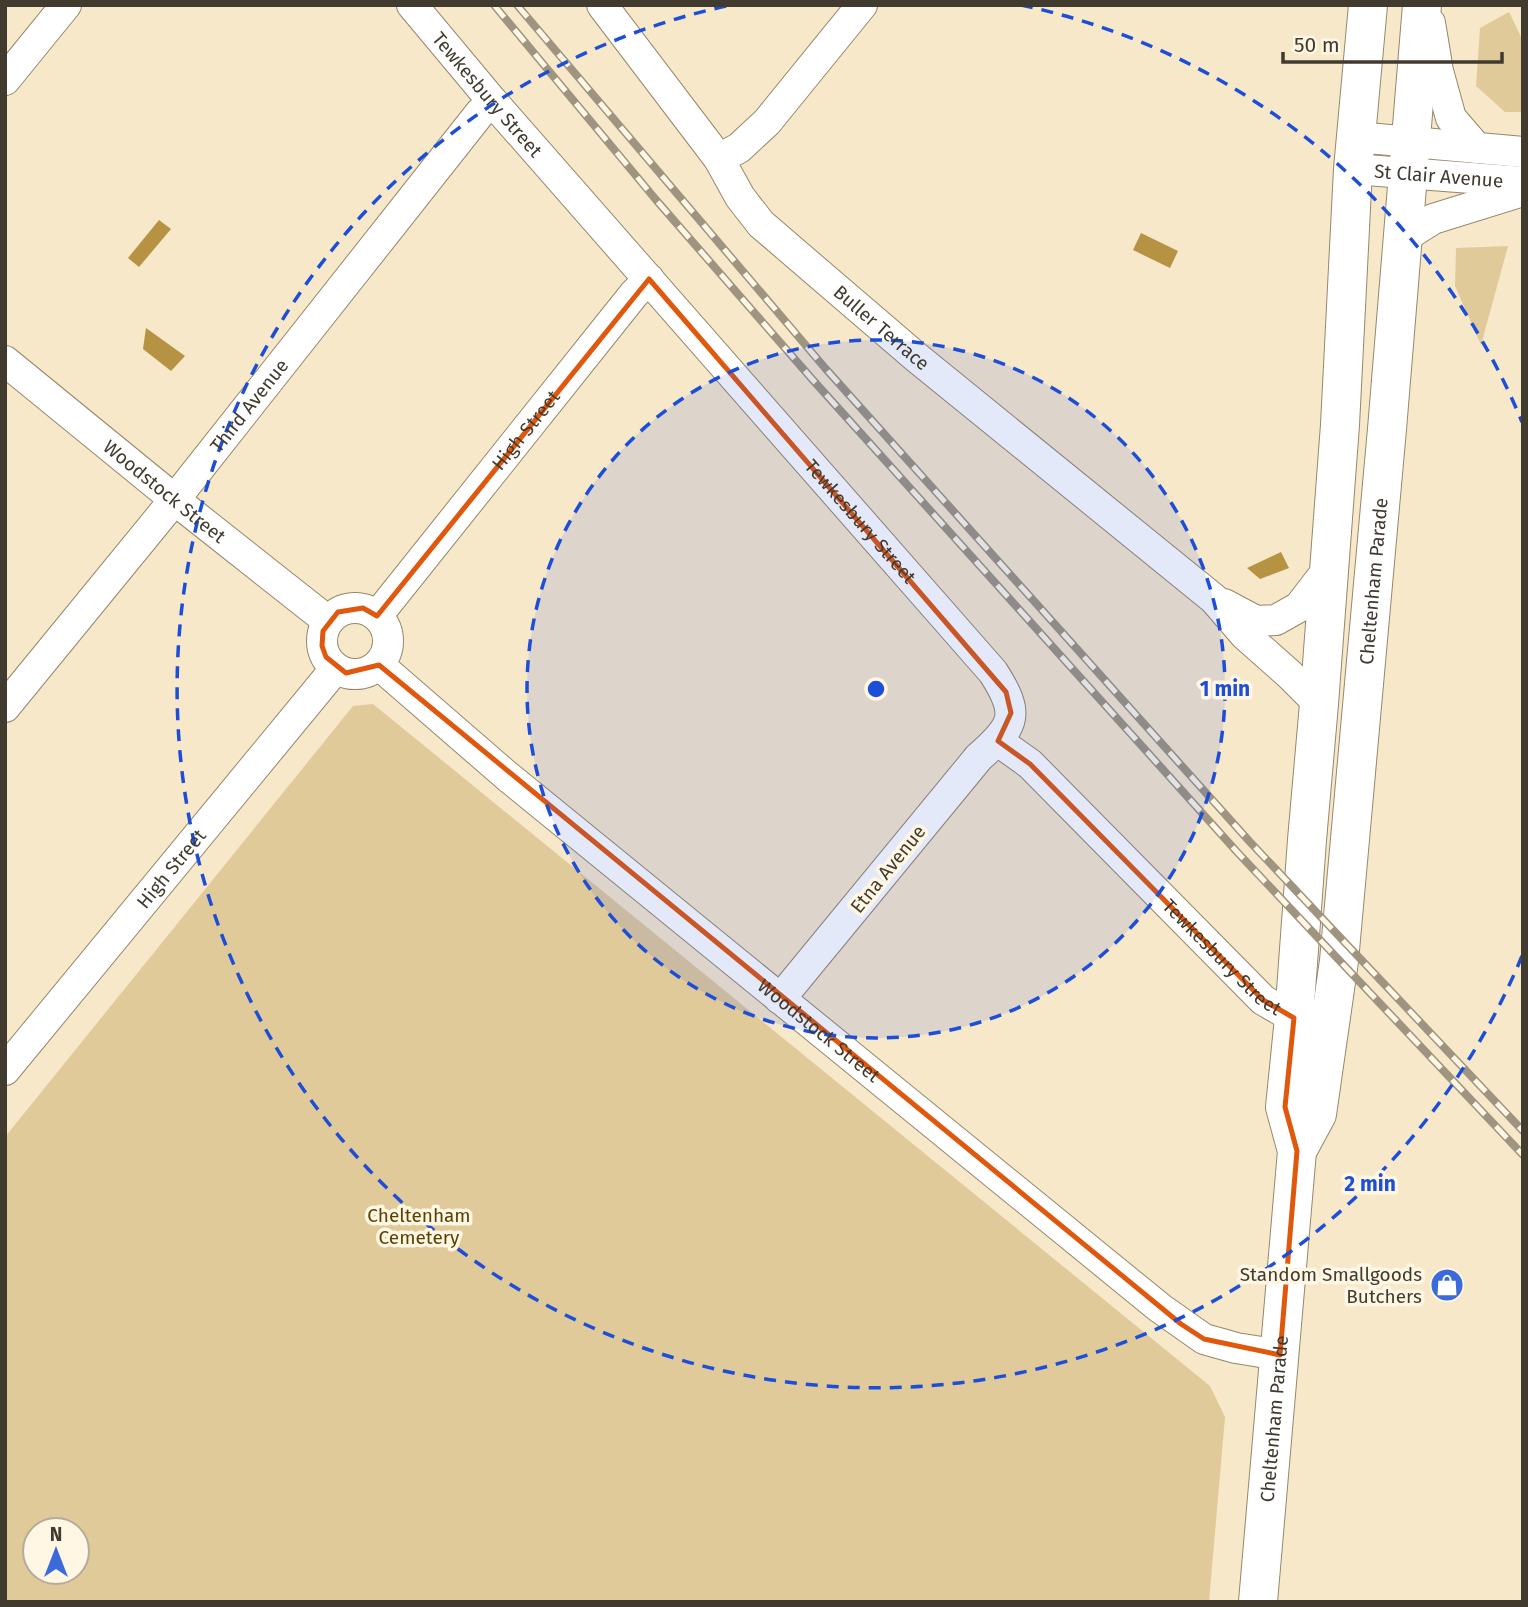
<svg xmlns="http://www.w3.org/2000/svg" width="1528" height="1607" font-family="'Fira Sans',sans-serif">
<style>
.green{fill:#e1ca9a;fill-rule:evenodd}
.water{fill:#b69243}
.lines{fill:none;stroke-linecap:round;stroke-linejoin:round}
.minor-casing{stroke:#95876c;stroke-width:32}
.secondary-casing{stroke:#95876c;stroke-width:40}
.minor{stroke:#fff;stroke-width:30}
.secondary{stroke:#fff;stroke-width:38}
.rail-casing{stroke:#9f947f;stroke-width:8}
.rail{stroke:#fff6e4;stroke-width:5;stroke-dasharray:16;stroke-linecap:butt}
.marked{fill:none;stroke:#e0580e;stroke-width:5;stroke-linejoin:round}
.ring{fill:none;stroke:#1d4ed8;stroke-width:3.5;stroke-dasharray:12 9}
.labels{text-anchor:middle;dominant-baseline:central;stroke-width:7;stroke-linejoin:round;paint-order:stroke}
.street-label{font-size:19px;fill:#413b2f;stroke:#fff6e4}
.park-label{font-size:19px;fill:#5a4100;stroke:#fff6e4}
.poi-label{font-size:19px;fill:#413b2f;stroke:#fff6e4;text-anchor:end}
.centre{fill:#1d4ed8;stroke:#fff6e4;stroke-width:3.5}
.ring-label{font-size:21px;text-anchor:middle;font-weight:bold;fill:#1d4ed8;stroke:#fff6e4;stroke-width:7;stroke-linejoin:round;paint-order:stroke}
</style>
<rect width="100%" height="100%" fill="#f7e8ca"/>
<!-- green -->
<g class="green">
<polygon points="1509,12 1523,41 1523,112 1505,112 1476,86 1480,28"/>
<polygon points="1508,246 1481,345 1455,286 1456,248"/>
<path d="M 373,704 L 1210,1386 L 1225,1417 L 1209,1602 L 5,1602 L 5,1137 L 353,706 ZM 35,1530 L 77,1530 L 77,1572 L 35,1572 Z"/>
</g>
<!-- water -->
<g class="water">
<polygon points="159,220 171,229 139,267 128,258"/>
<polygon points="1141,233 1178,251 1170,268 1133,250"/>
<polygon points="146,328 185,356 171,371 143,349"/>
<polygon points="1281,552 1289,568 1260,579 1247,568"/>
</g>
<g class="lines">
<defs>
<g id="minor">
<path id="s1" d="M 412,5 L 493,102 L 993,672 C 1020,714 1016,725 979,757 L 780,999"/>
<path id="s2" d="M 602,5 L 719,159 L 740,197 L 761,224 L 916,357 L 1214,599 L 1245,635 L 1289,674 L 1319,704"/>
<polyline points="1430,23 1438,71 1451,118 1477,148"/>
<polyline points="5,80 66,5"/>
<polyline points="1356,137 1523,152"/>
<polyline points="719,159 739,148 767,122 862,5"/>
<path id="s3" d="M 1353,169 L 1523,182"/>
<polyline points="1403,238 1433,219 1523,191"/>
<path id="s4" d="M 5,361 L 190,512 L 328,621"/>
<polyline points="1224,604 1256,621 1276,620 1299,607 1329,568"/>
<circle cx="355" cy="641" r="33"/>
<path id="s5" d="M 377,616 L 634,294 L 649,279"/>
<path id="s6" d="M 379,665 L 507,776 L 1160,1308 L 1204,1339 L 1236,1348 L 1280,1355"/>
<path id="s7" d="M 5,707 L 175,499 L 480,113 L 493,102"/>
<path id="s8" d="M 998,741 L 1030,764 L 1263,1000 L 1294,1018"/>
<path id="s9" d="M 5,1070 L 336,668"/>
</g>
<g id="secondary">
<path id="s10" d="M 1297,1151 L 1317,1114 L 1339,961 L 1387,429 L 1422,5"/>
<path id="s11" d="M 1258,1602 L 1297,1151 L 1285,1107 L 1294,1018 L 1307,840 L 1319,704 L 1340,425 L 1353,169 L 1368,5"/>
</g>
</defs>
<!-- minor casing -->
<use href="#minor" class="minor-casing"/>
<!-- secondary casing -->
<use href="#secondary" class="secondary-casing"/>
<!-- minor -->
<use href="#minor" class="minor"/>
<!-- secondary -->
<use href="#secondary" class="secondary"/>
<defs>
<g id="rail">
<polyline points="494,5 657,201 812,379 1238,853 1523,1155"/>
<polyline points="517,5 825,368 1250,842 1523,1131"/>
</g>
</defs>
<!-- rail casing -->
<use href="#rail" class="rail-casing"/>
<!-- rail -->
<use href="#rail" class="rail"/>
</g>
<!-- marked area -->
<path class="marked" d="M 649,279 L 1006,692 L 1011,713 L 998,741 L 1030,764 L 1263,1000 L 1294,1018 L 1285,1107 L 1297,1151 L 1280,1355 L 1204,1339 L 1181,1324 L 379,665 L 346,673 L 326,657 L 322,646 L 323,631 L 338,612 L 363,608 L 377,616 Z"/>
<!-- distance rings -->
<circle cx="876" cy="689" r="349" fill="#1d4ed8" fill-opacity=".12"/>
<g class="ring">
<circle cx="876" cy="689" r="349"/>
<path d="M1522 956A699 699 0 1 1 731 5M1021 5A699 699 0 0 1 1522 422"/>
</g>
<!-- icons -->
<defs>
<symbol id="shop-disc" viewBox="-11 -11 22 22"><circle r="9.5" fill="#3b6ada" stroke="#fff6e4"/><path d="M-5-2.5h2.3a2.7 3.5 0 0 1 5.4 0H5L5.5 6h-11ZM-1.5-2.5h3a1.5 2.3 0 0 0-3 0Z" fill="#fff"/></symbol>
</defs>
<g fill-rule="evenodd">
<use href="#shop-disc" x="1428" y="1266" width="38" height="38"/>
</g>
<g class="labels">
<!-- street labels -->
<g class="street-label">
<text stroke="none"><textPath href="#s1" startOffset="117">Tewkesbury Street</textPath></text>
<text stroke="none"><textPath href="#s3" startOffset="86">St Clair Avenue</textPath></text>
<text stroke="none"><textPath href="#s2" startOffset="430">Buller Terrace</textPath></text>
<text stroke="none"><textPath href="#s7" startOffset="388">Third Avenue</textPath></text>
<text stroke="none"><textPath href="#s5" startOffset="238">High Street</textPath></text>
<text stroke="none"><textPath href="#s4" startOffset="206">Woodstock Street</textPath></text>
<text stroke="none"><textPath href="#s1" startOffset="684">Tewkesbury Street</textPath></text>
<text stroke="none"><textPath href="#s10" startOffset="578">Cheltenham Parade</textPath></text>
<text stroke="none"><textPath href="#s9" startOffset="261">High Street</textPath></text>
<text transform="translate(888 869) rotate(-51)">Etna Avenue</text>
<text stroke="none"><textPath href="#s8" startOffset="312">Tewkesbury Street</textPath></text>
<text stroke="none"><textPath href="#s6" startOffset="572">Woodstock Street</textPath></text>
<text stroke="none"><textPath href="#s11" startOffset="184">Cheltenham Parade</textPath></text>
</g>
<!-- park labels -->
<g class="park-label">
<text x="419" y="1215">Cheltenham<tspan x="419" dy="22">Cemetery</tspan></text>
</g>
<!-- poi labels -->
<g class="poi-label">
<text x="1422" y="1274">Standom Smallgoods<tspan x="1422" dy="22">Butchers</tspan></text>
</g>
</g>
<circle cx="876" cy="689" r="10" class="centre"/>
<g class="ring-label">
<text x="1225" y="696">1 min</text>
<text x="1370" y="1191">2 min</text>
</g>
<!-- border -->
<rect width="1528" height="1607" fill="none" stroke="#413b2f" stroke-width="14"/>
<!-- north arrow -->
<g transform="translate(56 1551)"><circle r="33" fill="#fff6e4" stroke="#b3ab9c" stroke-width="2"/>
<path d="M0-5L12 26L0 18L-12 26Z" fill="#3b6ada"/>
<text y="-10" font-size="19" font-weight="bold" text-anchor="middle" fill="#413b2f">N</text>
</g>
<!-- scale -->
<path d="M1283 52v10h219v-10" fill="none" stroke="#413b2f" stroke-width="3.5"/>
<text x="1294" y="52" font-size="21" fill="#413b2f" stroke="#fff6e4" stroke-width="5" paint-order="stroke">50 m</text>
</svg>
